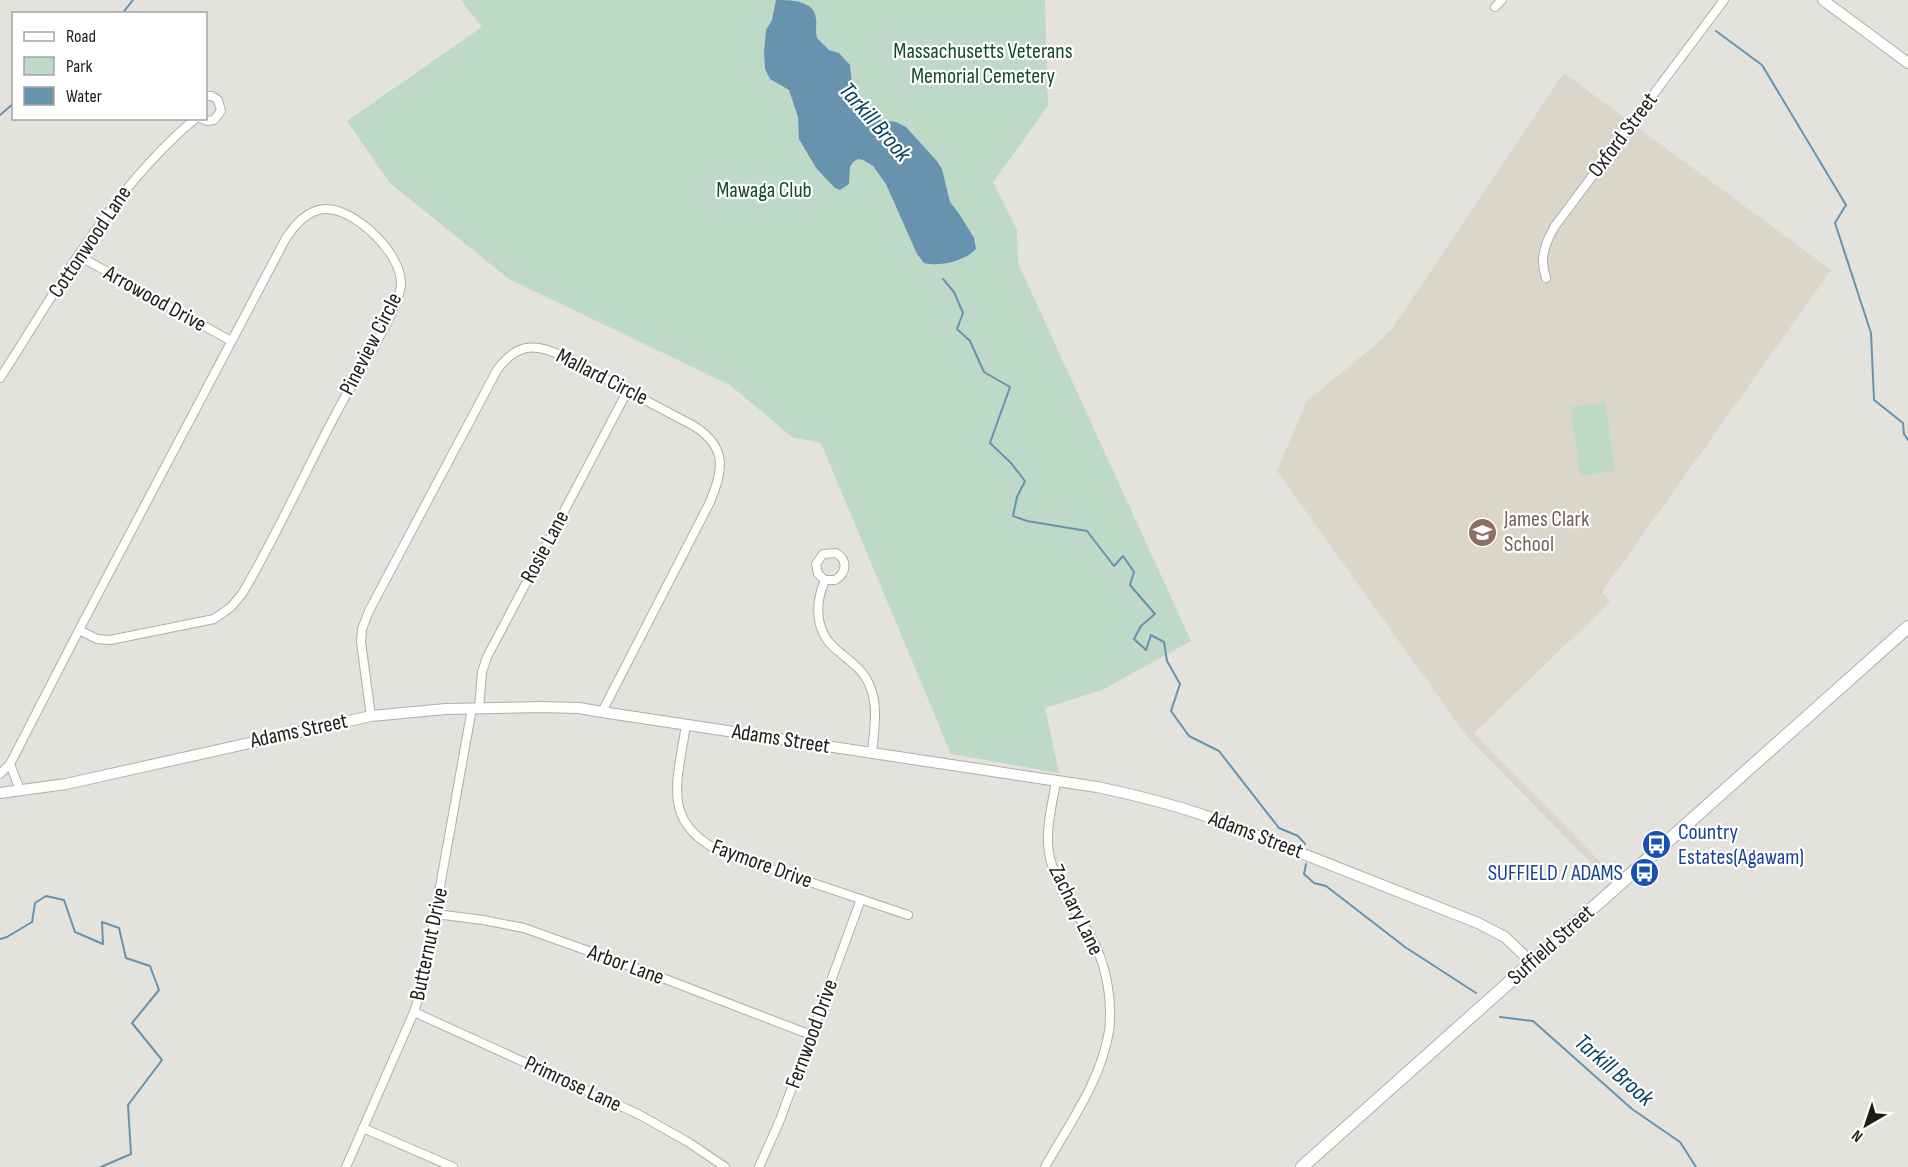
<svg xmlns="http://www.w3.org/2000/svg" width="1908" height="1167" font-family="'Sofia Sans Condensed',sans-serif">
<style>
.built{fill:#dad6ca}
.green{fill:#bed9c7}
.water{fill:#6793ae}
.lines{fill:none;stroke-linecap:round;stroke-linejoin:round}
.stream{stroke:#6793ae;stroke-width:2}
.minor-casing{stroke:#b0aea9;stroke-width:10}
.tertiary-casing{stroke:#b0aea9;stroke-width:12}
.secondary-casing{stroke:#b0aea9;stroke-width:14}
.minor{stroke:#fff;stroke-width:8}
.tertiary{stroke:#fff;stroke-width:10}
.secondary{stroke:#fff;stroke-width:12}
.labels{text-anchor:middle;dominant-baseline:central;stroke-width:4.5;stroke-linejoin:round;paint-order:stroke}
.park-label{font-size:22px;fill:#174a2d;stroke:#fff}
.street-label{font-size:22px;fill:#1d1c1a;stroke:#fff}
.education-label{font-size:22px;fill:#785e54;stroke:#fff;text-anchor:start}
.transit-label{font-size:22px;fill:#164399;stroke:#fff;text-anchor:start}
.water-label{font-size:24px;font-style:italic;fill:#003d59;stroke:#fff}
</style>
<rect width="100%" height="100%" fill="#e3e2dc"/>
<!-- built -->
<polygon class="built" points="1564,73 1831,270 1602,592 1610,602 1474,733 1613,875 1608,880 1468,738 1277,471 1306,402 1380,341 1391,330"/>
<!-- green -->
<g class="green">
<polygon points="461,0 1045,0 1048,106 993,182 1017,230 1018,263 1191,641 1102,690 1045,708 1059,773 951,754 821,443 792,437 730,385 509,279 390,183 347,121 482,27"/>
<polygon points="1605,402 1615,471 1580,476 1571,407"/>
</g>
<!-- water -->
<path class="water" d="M 776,0 C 790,0 815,0 816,19 C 817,26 815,31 817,38 L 829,50 L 839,53 L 850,65 L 853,93 L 860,108 L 873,119 L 896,122 L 906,127 L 936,160 L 942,169 L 950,202 L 960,215 L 974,238 L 976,249 C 965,261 940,267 924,263 L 917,254 L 886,184 L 873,166 L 863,160 L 858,159 L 853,162 L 850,167 L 849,184 L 840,190 L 835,188 L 816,168 L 799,139 L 798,117 L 789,90 L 770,79 L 765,69 L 764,52 L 766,30 L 772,20 Z"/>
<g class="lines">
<!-- stream -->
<g class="stream">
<polyline points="122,14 133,0"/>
<polyline points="1716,31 1762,65 1846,205 1835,223 1871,333 1874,400 1903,423 1904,434 1908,440"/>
<polyline points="0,115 14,103"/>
<polyline points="943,279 954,292 963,313 957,329 970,341 984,372 1010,387 990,443 1011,463 1025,481 1017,497 1013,516 1027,521 1087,531 1114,566 1123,556 1134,572 1130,585 1155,614 1141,626 1134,639 1146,650 1151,635 1164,642 1167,661 1180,684 1171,711 1189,736 1219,751 1279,828 1298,836 1305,844"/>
<polyline points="1306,864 1304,874 1314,883 1326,886 1405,947 1476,993"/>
<polyline points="0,939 7,937 32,922 35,903 46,896 64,900 75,932 103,944 102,922 119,928 126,958 150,966 159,990 132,1023 162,1060 128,1105 131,1154 101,1167"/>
<polyline points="1500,1017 1533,1021 1632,1109 1680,1142 1696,1167"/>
</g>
<defs>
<g id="minor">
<polyline points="1495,7 1502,0"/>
<polyline points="200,118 207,121 214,120 221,111 218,100 212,96 206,96"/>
<polyline points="79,256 231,341"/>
<path d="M 1546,278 C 1539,259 1545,243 1555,226 L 1724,0"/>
<path d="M 0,378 C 59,287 111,189 196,118"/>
<path d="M 825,580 L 835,580 C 847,573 848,560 836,553 L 823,554 L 816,564 L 818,574 L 825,580 C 814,605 815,633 838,651 C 850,661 863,670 869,684 C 879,705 874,730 872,753"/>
<polyline points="479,708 482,672 487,657 628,390"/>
<path d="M 371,716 L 361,642 L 362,629 L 369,611 L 497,370 C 516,344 534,342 562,356 L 694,426 C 727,447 724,469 710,502 L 602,712"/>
<path d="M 686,724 C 678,782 659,822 723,853 L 908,915"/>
<polyline points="10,764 20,790"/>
<path d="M 0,774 L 10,764 L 79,630 L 97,639 L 110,640 L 214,619 L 231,607 L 242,594 C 280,530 309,462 345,397 C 358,373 401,307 401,283 C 401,253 355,208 325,209 C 307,210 295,225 286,238 L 79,630"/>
<polyline points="436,914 483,920 524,928 647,972 811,1035"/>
<polyline points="414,1012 638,1114 688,1142 725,1167"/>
<polyline points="363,1128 453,1167"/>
<polyline points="346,1167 414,1012 422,987 472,708"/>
<polyline points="759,1167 780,1120 861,899"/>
<path d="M 1045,1167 C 1069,1124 1101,1081 1109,1031 C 1113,999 1106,963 1090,935 C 1075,910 1057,886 1050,858 C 1044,833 1052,806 1056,781"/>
</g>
<g id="tertiary">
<polyline points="1823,0 1908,63"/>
<path d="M 0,793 L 66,784 L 371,716 L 446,709 L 540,707 L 579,708 L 602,712 L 1097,787 C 1140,796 1180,806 1220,821 L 1478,923 L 1505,937 L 1531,962"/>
</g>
<polyline id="secondary" points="1302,1167 1908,627"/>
</defs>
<!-- minor casing -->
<use href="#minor" class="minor-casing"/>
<!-- tertiary casing -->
<use href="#tertiary" class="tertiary-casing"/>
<!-- secondary casing -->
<use href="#secondary" class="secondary-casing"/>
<!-- minor -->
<use href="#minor" class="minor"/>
<!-- tertiary -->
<use href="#tertiary" class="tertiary"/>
<!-- secondary -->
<use href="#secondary" class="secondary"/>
</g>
<!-- icons -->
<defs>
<symbol id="school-disc" viewBox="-11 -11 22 22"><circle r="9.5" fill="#8d6e63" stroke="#fff"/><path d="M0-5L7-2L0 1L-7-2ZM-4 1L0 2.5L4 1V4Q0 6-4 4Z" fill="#fff"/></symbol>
<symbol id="bus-disc" viewBox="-11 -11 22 22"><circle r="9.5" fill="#1a4fb4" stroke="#fff"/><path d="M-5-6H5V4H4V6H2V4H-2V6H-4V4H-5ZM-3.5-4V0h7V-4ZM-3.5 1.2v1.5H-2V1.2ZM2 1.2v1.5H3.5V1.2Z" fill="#fff"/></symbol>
</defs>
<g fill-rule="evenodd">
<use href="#school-disc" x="1466" y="516" width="33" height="33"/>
<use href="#bus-disc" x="1640" y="828" width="33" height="33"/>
<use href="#bus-disc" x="1628" y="856" width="33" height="33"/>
</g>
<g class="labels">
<!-- park labels -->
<g class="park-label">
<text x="983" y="51">Massachusetts Veterans<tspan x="983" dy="25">Memorial Cemetery</tspan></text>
<text x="764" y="190">Mawaga Club</text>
</g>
<!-- street labels -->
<g class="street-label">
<text transform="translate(1623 135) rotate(-53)">Oxford Street</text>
<text transform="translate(90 242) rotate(-56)">Cottonwood Lane</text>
<text transform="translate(155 299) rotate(29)">Arrowood Drive</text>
<text transform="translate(371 344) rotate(-63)">Pineview Circle</text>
<text transform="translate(602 377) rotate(27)">Mallard Circle</text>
<text transform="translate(545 547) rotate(-62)">Rosie Lane</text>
<text transform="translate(299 731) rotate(-12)">Adams Street</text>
<text transform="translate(781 739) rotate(9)">Adams Street</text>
<text transform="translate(1256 835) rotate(21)">Adams Street</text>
<text transform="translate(762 864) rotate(20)">Faymore Drive</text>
<text transform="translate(1076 910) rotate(64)">Zachary Lane</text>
<text transform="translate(429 944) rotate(-78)">Butternut Drive</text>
<text transform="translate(1551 945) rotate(-42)">Suffield Street</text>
<text transform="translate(626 965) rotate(20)">Arbor Lane</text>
<text transform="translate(812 1034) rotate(-70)">Fernwood Drive</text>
<text transform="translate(573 1084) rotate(25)">Primrose Lane</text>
</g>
<!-- education labels -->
<g class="education-label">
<text x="1504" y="519">James Clark<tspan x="1504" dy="25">School</tspan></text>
</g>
<!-- transit labels -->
<g class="transit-label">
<text x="1678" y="832">Country<tspan x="1678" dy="25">Estates(Agawam)</tspan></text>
<text x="1623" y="873" text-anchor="end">SUFFIELD / ADAMS</text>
</g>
<!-- water labels -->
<g class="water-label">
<text transform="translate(875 122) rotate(49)">Tarkill Brook</text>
<text transform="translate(1614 1070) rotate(41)">Tarkill Brook</text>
</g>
</g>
<!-- legend -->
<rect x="12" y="12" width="195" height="108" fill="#ffffff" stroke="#a5a4a3" stroke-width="1.5"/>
<rect x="24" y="32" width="30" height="9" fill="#ffffff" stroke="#a5a4a3" stroke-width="1.5"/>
<text x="66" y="42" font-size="18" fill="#1d1c1a">Road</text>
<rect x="24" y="57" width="30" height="18" fill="#bed9c7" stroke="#a5a4a3" stroke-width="1.5"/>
<text x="66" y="72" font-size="18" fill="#1d1c1a">Park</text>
<rect x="24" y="87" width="30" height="18" fill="#6793ae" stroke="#a5a4a3" stroke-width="1.5"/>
<text x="66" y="102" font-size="18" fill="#1d1c1a">Water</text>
<!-- north arrow -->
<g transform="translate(1866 1125) rotate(219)" stroke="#ffffff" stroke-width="4.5" paint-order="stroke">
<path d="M0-4.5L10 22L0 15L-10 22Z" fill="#1d1c1a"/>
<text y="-9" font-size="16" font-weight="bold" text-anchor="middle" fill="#1d1c1a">N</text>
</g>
</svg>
